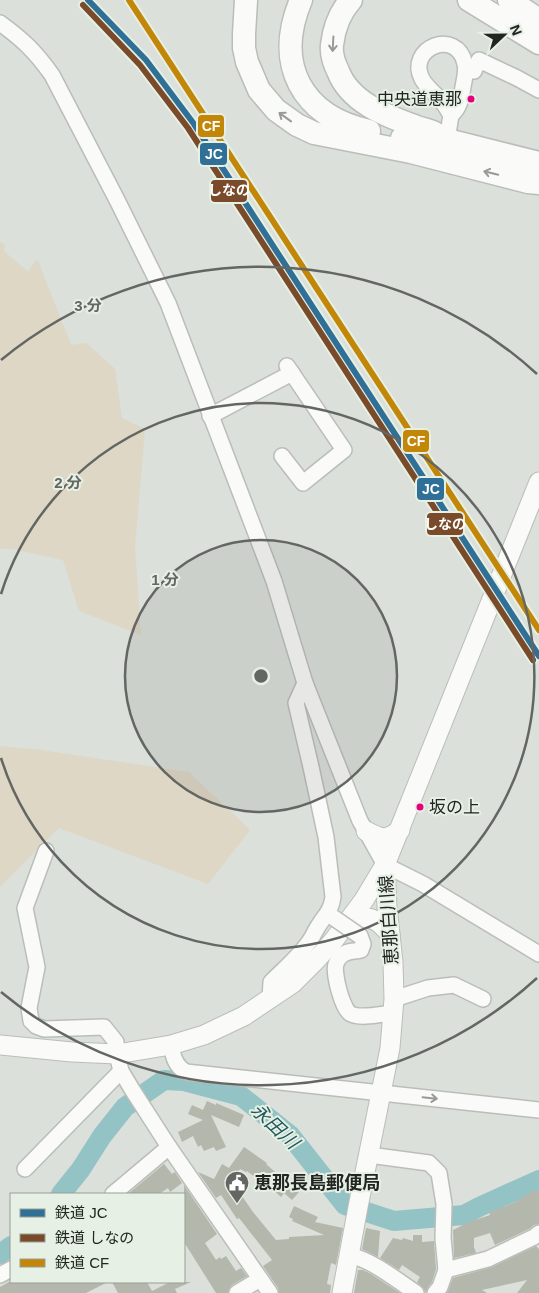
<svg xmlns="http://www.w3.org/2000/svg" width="539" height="1293" font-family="Arial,'Noto Sans JP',sans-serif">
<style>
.green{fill:#ded7c5}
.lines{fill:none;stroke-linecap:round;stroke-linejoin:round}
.river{stroke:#94c3c5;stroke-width:20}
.building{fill:#b4b7ab}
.minor-casing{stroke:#babeb9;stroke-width:18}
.major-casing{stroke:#babeb9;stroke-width:21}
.highway-casing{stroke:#babeb9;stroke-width:25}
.minor{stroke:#fafaf9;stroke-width:15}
.major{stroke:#fafaf9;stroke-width:19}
.highway{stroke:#fafaf9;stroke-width:22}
.minor-bridge-casing{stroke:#babeb9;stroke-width:18;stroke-linecap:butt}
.minor-bridge{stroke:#fafaf9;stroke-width:15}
.rail-1-casing{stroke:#e6f0e4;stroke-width:10}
.rail-2-casing{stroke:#e6f0e4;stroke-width:10}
.rail-3-casing{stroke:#e6f0e4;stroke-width:10}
.rail-1{stroke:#307097;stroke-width:6}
.rail-2{stroke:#7a4b2a;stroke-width:6}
.rail-3{stroke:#c28608;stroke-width:6}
.oneway{stroke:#999a98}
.ring{fill:none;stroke:#636662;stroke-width:2.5}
.bus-dot{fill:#e5007d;stroke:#e6f0e4;stroke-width:2}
.labels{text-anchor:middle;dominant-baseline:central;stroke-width:4;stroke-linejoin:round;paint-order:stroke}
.bus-label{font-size:17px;fill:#222521;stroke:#e6f0e4;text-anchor:end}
.street-label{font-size:18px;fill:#222521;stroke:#e6f0e4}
.poi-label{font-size:18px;font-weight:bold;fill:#222521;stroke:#e6f0e4;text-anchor:start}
.water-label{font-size:19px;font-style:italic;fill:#22595f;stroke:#e6f0e4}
.centre{fill:#636662;stroke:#e6f0e4;stroke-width:2.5}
.ring-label{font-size:15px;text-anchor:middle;font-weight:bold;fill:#636662;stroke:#e6f0e4;stroke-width:4;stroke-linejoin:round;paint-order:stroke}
.line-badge{stroke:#e6f0e4;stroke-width:2}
.badge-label{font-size:14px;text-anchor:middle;font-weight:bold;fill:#fff}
</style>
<rect width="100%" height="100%" fill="#dbe0da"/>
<!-- green -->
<g class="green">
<polygon points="0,242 5,244 4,251 28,272 36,260 39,263 71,345 86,343 115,369 122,418 145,429 135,547 141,635 79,611 63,560 13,549 0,549"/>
<polygon points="0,746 41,750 189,772 250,830 208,884 59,828 0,887"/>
</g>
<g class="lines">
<!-- river -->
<g class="river">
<polyline points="61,1194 81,1169 102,1136 125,1107 164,1080 184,1081 241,1096 290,1135 345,1205 394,1221 464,1215 479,1207 539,1180"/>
<polyline points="0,1254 11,1246"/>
</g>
</g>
<!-- building -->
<g class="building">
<polygon points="207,1101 216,1105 216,1103 244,1115 239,1127 211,1115 226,1147 216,1151 214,1147 204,1151 201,1145 198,1147 193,1136 182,1142 178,1132 203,1120 188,1114 192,1105 203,1110"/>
<polygon points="244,1147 267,1163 266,1164 291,1186 299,1192 292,1200 284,1193 281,1197 258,1176 256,1178 247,1171 246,1172 240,1169 233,1183 253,1212 276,1240 289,1239 289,1237 324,1235 292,1221 293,1219 289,1217 294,1206 318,1217 315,1222 343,1228 336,1265 331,1263 327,1284 331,1285 330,1293 279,1293 278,1288 263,1266 272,1260 239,1218 237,1219 221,1195 216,1198 198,1172 214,1179 222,1164 229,1168"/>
<polygon points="164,1164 172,1174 175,1172 182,1183 170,1192 168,1188 159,1194 128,1194"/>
<polygon points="184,1185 217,1234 205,1243 216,1260 220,1257 221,1259 226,1256 236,1271 241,1268 247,1276 232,1285 229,1289 228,1293 216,1293 184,1242"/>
<polygon points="539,1189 539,1224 534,1225 529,1229 495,1245 490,1233 474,1238 474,1247 476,1253 454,1258 453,1230 469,1222 490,1215 489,1212 496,1210 515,1202 534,1190 535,1192"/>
<polygon points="366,1228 380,1231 378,1257 362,1249"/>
<polygon points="413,1235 422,1235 422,1242 434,1241 436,1269 432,1282 428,1287 426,1293 424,1289 417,1282 420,1277 402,1265 399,1270 380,1258 393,1238 402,1240 403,1238 413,1241"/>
<polygon points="536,1246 539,1249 539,1293 517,1293 527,1280 482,1290 487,1293 447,1293 453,1278 492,1267"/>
<polygon points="358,1270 363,1270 371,1274 400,1293 354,1293"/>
<polygon points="9,1282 108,1282 86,1293 0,1293 0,1287"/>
<polygon points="112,1282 147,1282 152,1291 170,1282 191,1282 175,1289 177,1293 118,1293"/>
</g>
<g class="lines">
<defs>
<g id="minor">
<path d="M 0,23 C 23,40 35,51 52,75 L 117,200 L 168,303 L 274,581 L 305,683 L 360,821 L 366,831 L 385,865 L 423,884 L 539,954"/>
<polyline points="466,70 474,71 479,60 517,78 539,90"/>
<path d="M 447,140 L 451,115 C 448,111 446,106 442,102 C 436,94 427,88 422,79 C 406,48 457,27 465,64 C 467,71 464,80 463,87 C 461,98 460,108 451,115"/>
<polyline points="210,416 292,373"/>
<polyline points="282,456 303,483 344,450 287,366"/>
<polyline points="46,851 25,908 37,967 29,1008 31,1021 36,1026 44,1029 104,1027 116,1042 117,1054 121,1071 133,1091 169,1147 270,1293"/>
<path d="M 360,936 L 363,944 L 361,950 C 353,952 346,950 340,957 C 338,959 337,961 336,964 C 333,972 342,1010 351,1014 C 360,1019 382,1014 393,1013"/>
<path d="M 270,999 L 271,982 C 285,968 301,955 311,939 C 314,934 316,929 319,925 C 326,914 331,911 333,897 L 326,837 L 311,767 L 296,703 L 305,683"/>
<polyline points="394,999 428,988 454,985 483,999"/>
<path d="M 171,1045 C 173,1056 175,1066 186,1072 L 539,1110"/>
<polyline points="369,1155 429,1163 439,1173 444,1204 443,1238 446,1270"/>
<polyline points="25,1169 121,1071"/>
<polyline points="113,1194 169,1147"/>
<path d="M 349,1255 C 374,1261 395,1279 416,1293"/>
<polyline points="0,1275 11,1269"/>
<polyline points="237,1293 260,1279"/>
<polyline points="435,1293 440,1287 446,1270 488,1259 534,1237 539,1233"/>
</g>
<g id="major">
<path d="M 366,831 C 381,839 386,841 400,830"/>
<path d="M 348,921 C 369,915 376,917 390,934"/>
<polyline points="0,1045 72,1052 117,1054 171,1045 204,1035 244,1016 293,983 317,959 334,940 364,900 385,865"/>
<polyline points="342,1293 358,1207 390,1048 394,999 393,962 387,907 385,865 539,482"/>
</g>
<g id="highway">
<polyline points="246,0 244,34 244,48 247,62 259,90 276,110 297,125 314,133 411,152 528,182 539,183"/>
<path d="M 301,0 C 274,64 301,116 369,131"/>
<path d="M 351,0 C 339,13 334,28 332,45 C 331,54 334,63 338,71 C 350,103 387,116 417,127 C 423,129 429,130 435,133"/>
<polyline points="469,0 539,43"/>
<polyline points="509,0 539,20"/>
<polyline points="402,138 423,142 447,140 539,163"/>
</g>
</defs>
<!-- minor casing -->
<use href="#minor" class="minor-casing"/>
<!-- major casing -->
<use href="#major" class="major-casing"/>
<!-- highway casing -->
<use href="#highway" class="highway-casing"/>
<!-- minor -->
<use href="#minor" class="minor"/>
<!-- major -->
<use href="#major" class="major"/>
<!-- highway -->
<use href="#highway" class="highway"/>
<defs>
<polyline id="minor-bridge" points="334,918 360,936"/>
</defs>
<!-- minor-bridge casing -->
<use href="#minor-bridge" class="minor-bridge-casing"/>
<!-- minor-bridge -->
<use href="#minor-bridge" class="minor-bridge"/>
<defs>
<polyline id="rail-1" points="88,0 146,60 194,124 539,656"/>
<polyline id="rail-2" points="83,5 140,65 188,128 533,660"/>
<polyline id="rail-3" points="129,0 539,630"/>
</defs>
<!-- rail-1 casing -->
<use href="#rail-1" class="rail-1-casing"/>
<!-- rail-2 casing -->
<use href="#rail-2" class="rail-2-casing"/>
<!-- rail-3 casing -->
<use href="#rail-3" class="rail-3-casing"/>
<!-- rail-1 -->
<use href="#rail-1" class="rail-1"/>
<!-- rail-2 -->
<use href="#rail-2" class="rail-2"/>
<!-- rail-3 -->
<use href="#rail-3" class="rail-3"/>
</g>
<!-- one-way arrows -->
<defs><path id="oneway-shaft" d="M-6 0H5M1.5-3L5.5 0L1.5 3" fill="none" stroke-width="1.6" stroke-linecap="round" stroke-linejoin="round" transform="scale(1.25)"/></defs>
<g class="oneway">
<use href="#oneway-shaft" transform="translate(333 44) rotate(93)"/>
<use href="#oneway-shaft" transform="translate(285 117) rotate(-144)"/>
<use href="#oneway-shaft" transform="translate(491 173) rotate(-166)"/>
<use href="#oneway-shaft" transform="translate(430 1098) rotate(6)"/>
</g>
<!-- distance rings -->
<circle cx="261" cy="676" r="136" fill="#636662" fill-opacity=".12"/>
<g class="ring">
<circle cx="261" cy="676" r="136"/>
<path d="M1 594A273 273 0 1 1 1 758"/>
<path d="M537 978A409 409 0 0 1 1 992M1 360A409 409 0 0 1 537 374"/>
</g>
<!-- icons -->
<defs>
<symbol id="civic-pin" viewBox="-11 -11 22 30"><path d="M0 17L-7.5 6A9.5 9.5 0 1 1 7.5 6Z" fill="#636662" stroke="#e6f0e4"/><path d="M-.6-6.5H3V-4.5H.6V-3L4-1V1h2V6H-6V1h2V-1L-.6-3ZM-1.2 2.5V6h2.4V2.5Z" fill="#fff"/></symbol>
</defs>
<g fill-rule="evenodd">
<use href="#civic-pin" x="223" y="1169" width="28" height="38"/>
</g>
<!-- markers -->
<g class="bus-dot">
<circle cx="471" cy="99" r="4.5"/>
<circle cx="420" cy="807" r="4.5"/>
</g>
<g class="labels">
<!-- bus labels -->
<g class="bus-label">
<text x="462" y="99">中央道恵那</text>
<text x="429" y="807" text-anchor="start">坂の上</text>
</g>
<!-- street labels -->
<g class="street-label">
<text transform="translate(389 920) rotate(-94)">恵那白川線</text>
</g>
<!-- poi labels -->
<g class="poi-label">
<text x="254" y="1183">恵那長島郵便局</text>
</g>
<!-- water labels -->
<g class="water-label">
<text transform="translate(275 1126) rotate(43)">永田川</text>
</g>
</g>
<circle cx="261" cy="676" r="8" class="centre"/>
<g class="ring-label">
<text x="88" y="311">3 分</text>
<text x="68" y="488">2 分</text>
<text x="165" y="585">1 分</text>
</g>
<g class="line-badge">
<rect x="197" y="114" width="28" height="24" rx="5" fill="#c28608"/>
<rect x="199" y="142" width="29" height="24" rx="5" fill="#307097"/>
<rect x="210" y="179" width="38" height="24" rx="5" fill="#7a4b2a"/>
<rect x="402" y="429" width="28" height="24" rx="5" fill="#c28608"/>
<rect x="416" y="477" width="29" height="24" rx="5" fill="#307097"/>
<rect x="426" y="512" width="38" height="24" rx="5" fill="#7a4b2a"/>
</g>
<g class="badge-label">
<text x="211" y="131">CF</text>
<text x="214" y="159">JC</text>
<text x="229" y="195">しなの</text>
<text x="416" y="446">CF</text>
<text x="431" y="494">JC</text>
<text x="445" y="529">しなの</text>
</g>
<!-- legend -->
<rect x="10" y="1193" width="175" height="90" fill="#e6f0e4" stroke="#989f96"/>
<rect x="20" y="1209" width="25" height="8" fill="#307097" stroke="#989f96"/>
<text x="55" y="1218" font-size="15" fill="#222521">鉄道 JC</text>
<rect x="20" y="1234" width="25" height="8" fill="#7a4b2a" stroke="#989f96"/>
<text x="55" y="1243" font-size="15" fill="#222521">鉄道 しなの</text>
<rect x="20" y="1259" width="25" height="8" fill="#c28608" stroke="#989f96"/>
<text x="55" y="1268" font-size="15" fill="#222521">鉄道 CF</text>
<!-- north arrow -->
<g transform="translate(504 35) rotate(68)" stroke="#e6f0e4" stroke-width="4" paint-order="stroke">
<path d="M0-4L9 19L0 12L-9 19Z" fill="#222521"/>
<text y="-8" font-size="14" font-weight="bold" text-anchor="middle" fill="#222521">N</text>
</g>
</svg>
